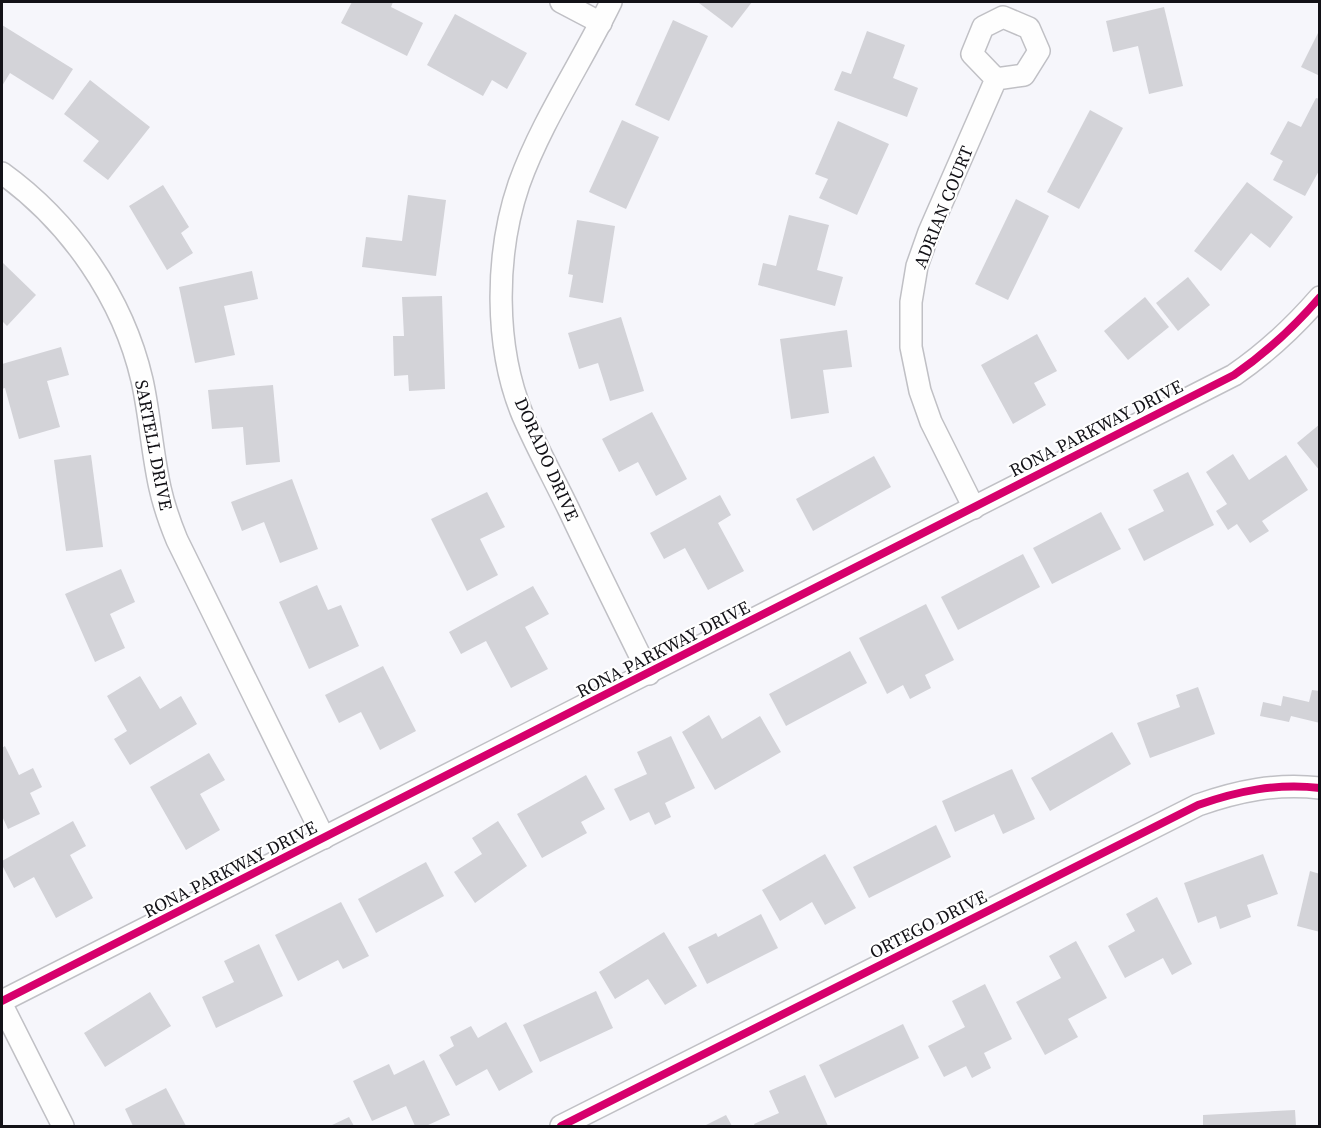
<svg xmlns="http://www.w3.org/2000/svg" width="1321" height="1128" font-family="'Source Serif 4',serif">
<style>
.building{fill:#d3d3d8}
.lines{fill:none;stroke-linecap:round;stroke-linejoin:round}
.street-casing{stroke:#c0c0c5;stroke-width:24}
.street{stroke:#fefefe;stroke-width:21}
.cycleway-casing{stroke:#fff;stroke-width:11}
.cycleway{stroke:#d6006c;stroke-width:8}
.labels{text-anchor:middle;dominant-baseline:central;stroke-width:4.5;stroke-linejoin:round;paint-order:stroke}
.street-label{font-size:18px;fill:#131217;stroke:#fff}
</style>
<rect width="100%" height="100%" fill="#f6f6fb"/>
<!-- building -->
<g class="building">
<polygon points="352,2 393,2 391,7 423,23 407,56 341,23"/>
<polygon points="700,2 752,2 732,28 699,3"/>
<polygon points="1164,7 1183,86 1149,94 1138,46 1113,52 1106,21"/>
<polygon points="455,14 527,53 507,89 492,80 483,96 427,65"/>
<polygon points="673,20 708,36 669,121 635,105"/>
<polygon points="2,25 73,69 53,100 10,73 2,86"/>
<polygon points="1320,29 1320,76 1301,67"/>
<polygon points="867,31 905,45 893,78 918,88 907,117 834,90 842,71 851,74"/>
<polygon points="90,80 150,127 108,180 83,161 99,141 64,114"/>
<polygon points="1316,98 1320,99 1320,169 1305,196 1273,180 1283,161 1270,154 1288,121 1301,127"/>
<polygon points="1090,110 1123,128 1079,209 1047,192"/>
<polygon points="622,120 659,137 626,209 589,192"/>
<polygon points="838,121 889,144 857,215 819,198 828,179 815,174"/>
<polygon points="1247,182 1293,217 1270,248 1251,233 1221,271 1194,251"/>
<polygon points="163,185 189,227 181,233 193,253 167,270 129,206"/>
<polygon points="408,195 446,200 436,276 362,267 366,237 402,241"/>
<polygon points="1016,199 1049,216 1008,300 975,284"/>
<polygon points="789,215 829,225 817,270 843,277 835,306 758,285 763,263 776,266"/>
<polygon points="577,220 615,226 603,303 569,297 573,275 568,274"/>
<polygon points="2,262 36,295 7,326 2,321"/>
<polygon points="252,271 258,299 224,306 235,355 195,363 179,287"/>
<polygon points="1188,277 1210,305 1178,331 1156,303"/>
<polygon points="442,296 445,389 409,391 408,375 394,376 393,336 404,336 402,297"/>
<polygon points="1145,297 1169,327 1128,360 1104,331"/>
<polygon points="621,317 644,391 610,401 598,363 579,369 568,333"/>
<polygon points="847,330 852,367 823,370 829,413 791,419 780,339"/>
<polygon points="1037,334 1057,371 1034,383 1046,405 1013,424 981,365"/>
<polygon points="61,347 69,375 47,381 60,427 19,439 5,388 2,389 2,364"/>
<polygon points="273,385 280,462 246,465 243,427 212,429 208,390"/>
<polygon points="652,412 687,479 656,496 638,462 619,472 602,439"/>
<polygon points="1320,424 1320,471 1297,443"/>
<polygon points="1233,454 1249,480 1286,455 1308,490 1262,521 1269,531 1250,543 1237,524 1228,530 1216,511 1227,504 1206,472"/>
<polygon points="91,455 103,547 66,551 54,460"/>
<polygon points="874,456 891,487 813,531 796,499"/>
<polygon points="1188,472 1214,525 1144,561 1128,529 1164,511 1153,490"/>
<polygon points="292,479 318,549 280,563 264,522 242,531 231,502"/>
<polygon points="487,492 505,527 480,539 498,575 467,591 431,519"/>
<polygon points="720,495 731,515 718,523 744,571 708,590 685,548 664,559 650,533"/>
<polygon points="1101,512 1121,549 1052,584 1033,548"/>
<polygon points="1023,554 1040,587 958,630 941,597"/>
<polygon points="121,569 135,602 110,614 125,648 95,662 65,594"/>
<polygon points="317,585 328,610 341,605 359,646 309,669 279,602"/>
<polygon points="533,586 549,614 525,627 548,669 511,688 486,641 461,654 449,632"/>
<polygon points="926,604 954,660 925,675 931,688 910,699 903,685 887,694 859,638"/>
<polygon points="850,651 867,683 786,726 769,694"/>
<polygon points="383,666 416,731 380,750 361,712 339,723 325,695"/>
<polygon points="140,676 160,709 181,696 197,724 130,765 114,739 127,731 107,696"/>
<polygon points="1198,687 1215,734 1150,758 1137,723 1180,707 1176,695"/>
<polygon points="1312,690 1320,691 1320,723 1291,716 1289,722 1260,716 1263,702 1281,706 1283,696 1309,702"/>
<polygon points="709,715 722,739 760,716 781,752 715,790 682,732"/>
<polygon points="1112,732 1131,764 1050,811 1031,778"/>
<polygon points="671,736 695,788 665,803 671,817 655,825 649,812 630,821 614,789 647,774 637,752"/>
<polygon points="5,746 19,775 33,768 42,787 30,793 40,814 8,829 2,816 2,748"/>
<polygon points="209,753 225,780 200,794 220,830 186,850 150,787"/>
<polygon points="1012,769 1035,819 1003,834 994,814 955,832 942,801"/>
<polygon points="586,775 605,809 581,822 587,833 542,858 517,814"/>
<polygon points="73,821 86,846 70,855 93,898 56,918 34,877 14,888 2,865 2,861"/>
<polygon points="498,821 527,866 475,903 454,872 482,854 472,838"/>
<polygon points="936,825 951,857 869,898 853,867"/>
<polygon points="825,854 856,908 825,925 812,902 780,921 762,890"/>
<polygon points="1263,854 1278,894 1247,905 1251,917 1220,929 1216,916 1198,923 1184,883"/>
<polygon points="426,862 444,896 376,933 358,899"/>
<polygon points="1310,871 1320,874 1320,932 1297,926"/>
<polygon points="1157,897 1192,964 1172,975 1163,958 1125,978 1108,946 1135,931 1126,914"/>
<polygon points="341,902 369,956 343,969 338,960 298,981 275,935"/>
<polygon points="761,914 778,948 707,984 688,947 716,933 718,937"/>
<polygon points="664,932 697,986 665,1005 648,979 615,999 599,972"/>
<polygon points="1076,941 1107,998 1068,1019 1078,1037 1045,1055 1016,1002 1061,978 1049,956"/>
<polygon points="259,944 283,996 216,1028 202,997 234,982 224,961"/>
<polygon points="985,984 1012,1039 984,1053 991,1068 972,1078 966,1066 944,1077 928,1046 965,1027 952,1001"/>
<polygon points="596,991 613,1028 540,1062 523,1025"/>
<polygon points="150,992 171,1026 105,1067 84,1033"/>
<polygon points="506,1022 533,1072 499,1091 487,1069 456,1086 439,1055 454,1046 450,1037 471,1026 478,1038"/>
<polygon points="903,1024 919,1058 835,1098 819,1065"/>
<polygon points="424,1060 450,1115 426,1126 415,1126 406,1106 372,1121 353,1081 389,1064 394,1075"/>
<polygon points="805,1075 828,1126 755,1126 754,1124 779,1113 769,1091"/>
<polygon points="166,1088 186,1126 133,1126 125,1109"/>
<polygon points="1295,1110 1296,1126 1203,1126 1203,1115"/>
<polygon points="726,1115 732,1126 704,1126"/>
<polygon points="349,1117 354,1126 330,1126"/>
</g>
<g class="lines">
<defs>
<g id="street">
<polyline points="561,2 601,23"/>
<path d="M 611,2 C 582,62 542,120 519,184 C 495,254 494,347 523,416 C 537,448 554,479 569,510 C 595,565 622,619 649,674"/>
<path d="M 2,173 C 70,222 123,298 142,380 C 150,416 152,452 160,488 C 164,506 170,523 177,540 L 324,838"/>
<polyline points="974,508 931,422 920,391 911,347 911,302 917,266 929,232 996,79 1024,75 1039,51 1029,28 1003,17 983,27 972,54 996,79"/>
<path d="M 2,1001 L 1234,375 C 1266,353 1294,327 1320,297"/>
<polyline points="2,1005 63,1126"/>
<path d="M 561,1126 L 1198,805 C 1238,791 1276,783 1320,788"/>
</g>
</defs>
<!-- street casing -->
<use href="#street" class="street-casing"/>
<!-- street -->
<use href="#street" class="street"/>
<defs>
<g id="cycleway">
<path d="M 2,1001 L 1234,375 C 1266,353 1294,327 1320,297"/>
<path d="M 561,1126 L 1198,805 C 1238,791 1276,783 1320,788"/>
</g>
</defs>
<!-- cycleway casing -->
<use href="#cycleway" class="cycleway-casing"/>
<!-- cycleway -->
<use href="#cycleway" class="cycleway"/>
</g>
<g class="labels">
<!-- street labels -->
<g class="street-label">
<text transform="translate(943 207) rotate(-68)">ADRIAN COURT</text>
<text transform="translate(1096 428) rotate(-27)">RONA PARKWAY DRIVE</text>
<text transform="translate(154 445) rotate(79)">SARTELL DRIVE</text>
<text transform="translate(547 459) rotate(66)">DORADO DRIVE</text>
<text transform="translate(663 649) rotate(-27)">RONA PARKWAY DRIVE</text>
<text transform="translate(230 869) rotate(-27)">RONA PARKWAY DRIVE</text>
<text transform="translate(928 924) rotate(-27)">ORTEGO DRIVE</text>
</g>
</g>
<!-- border -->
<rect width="1321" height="1128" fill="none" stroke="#131217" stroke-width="6"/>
</svg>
